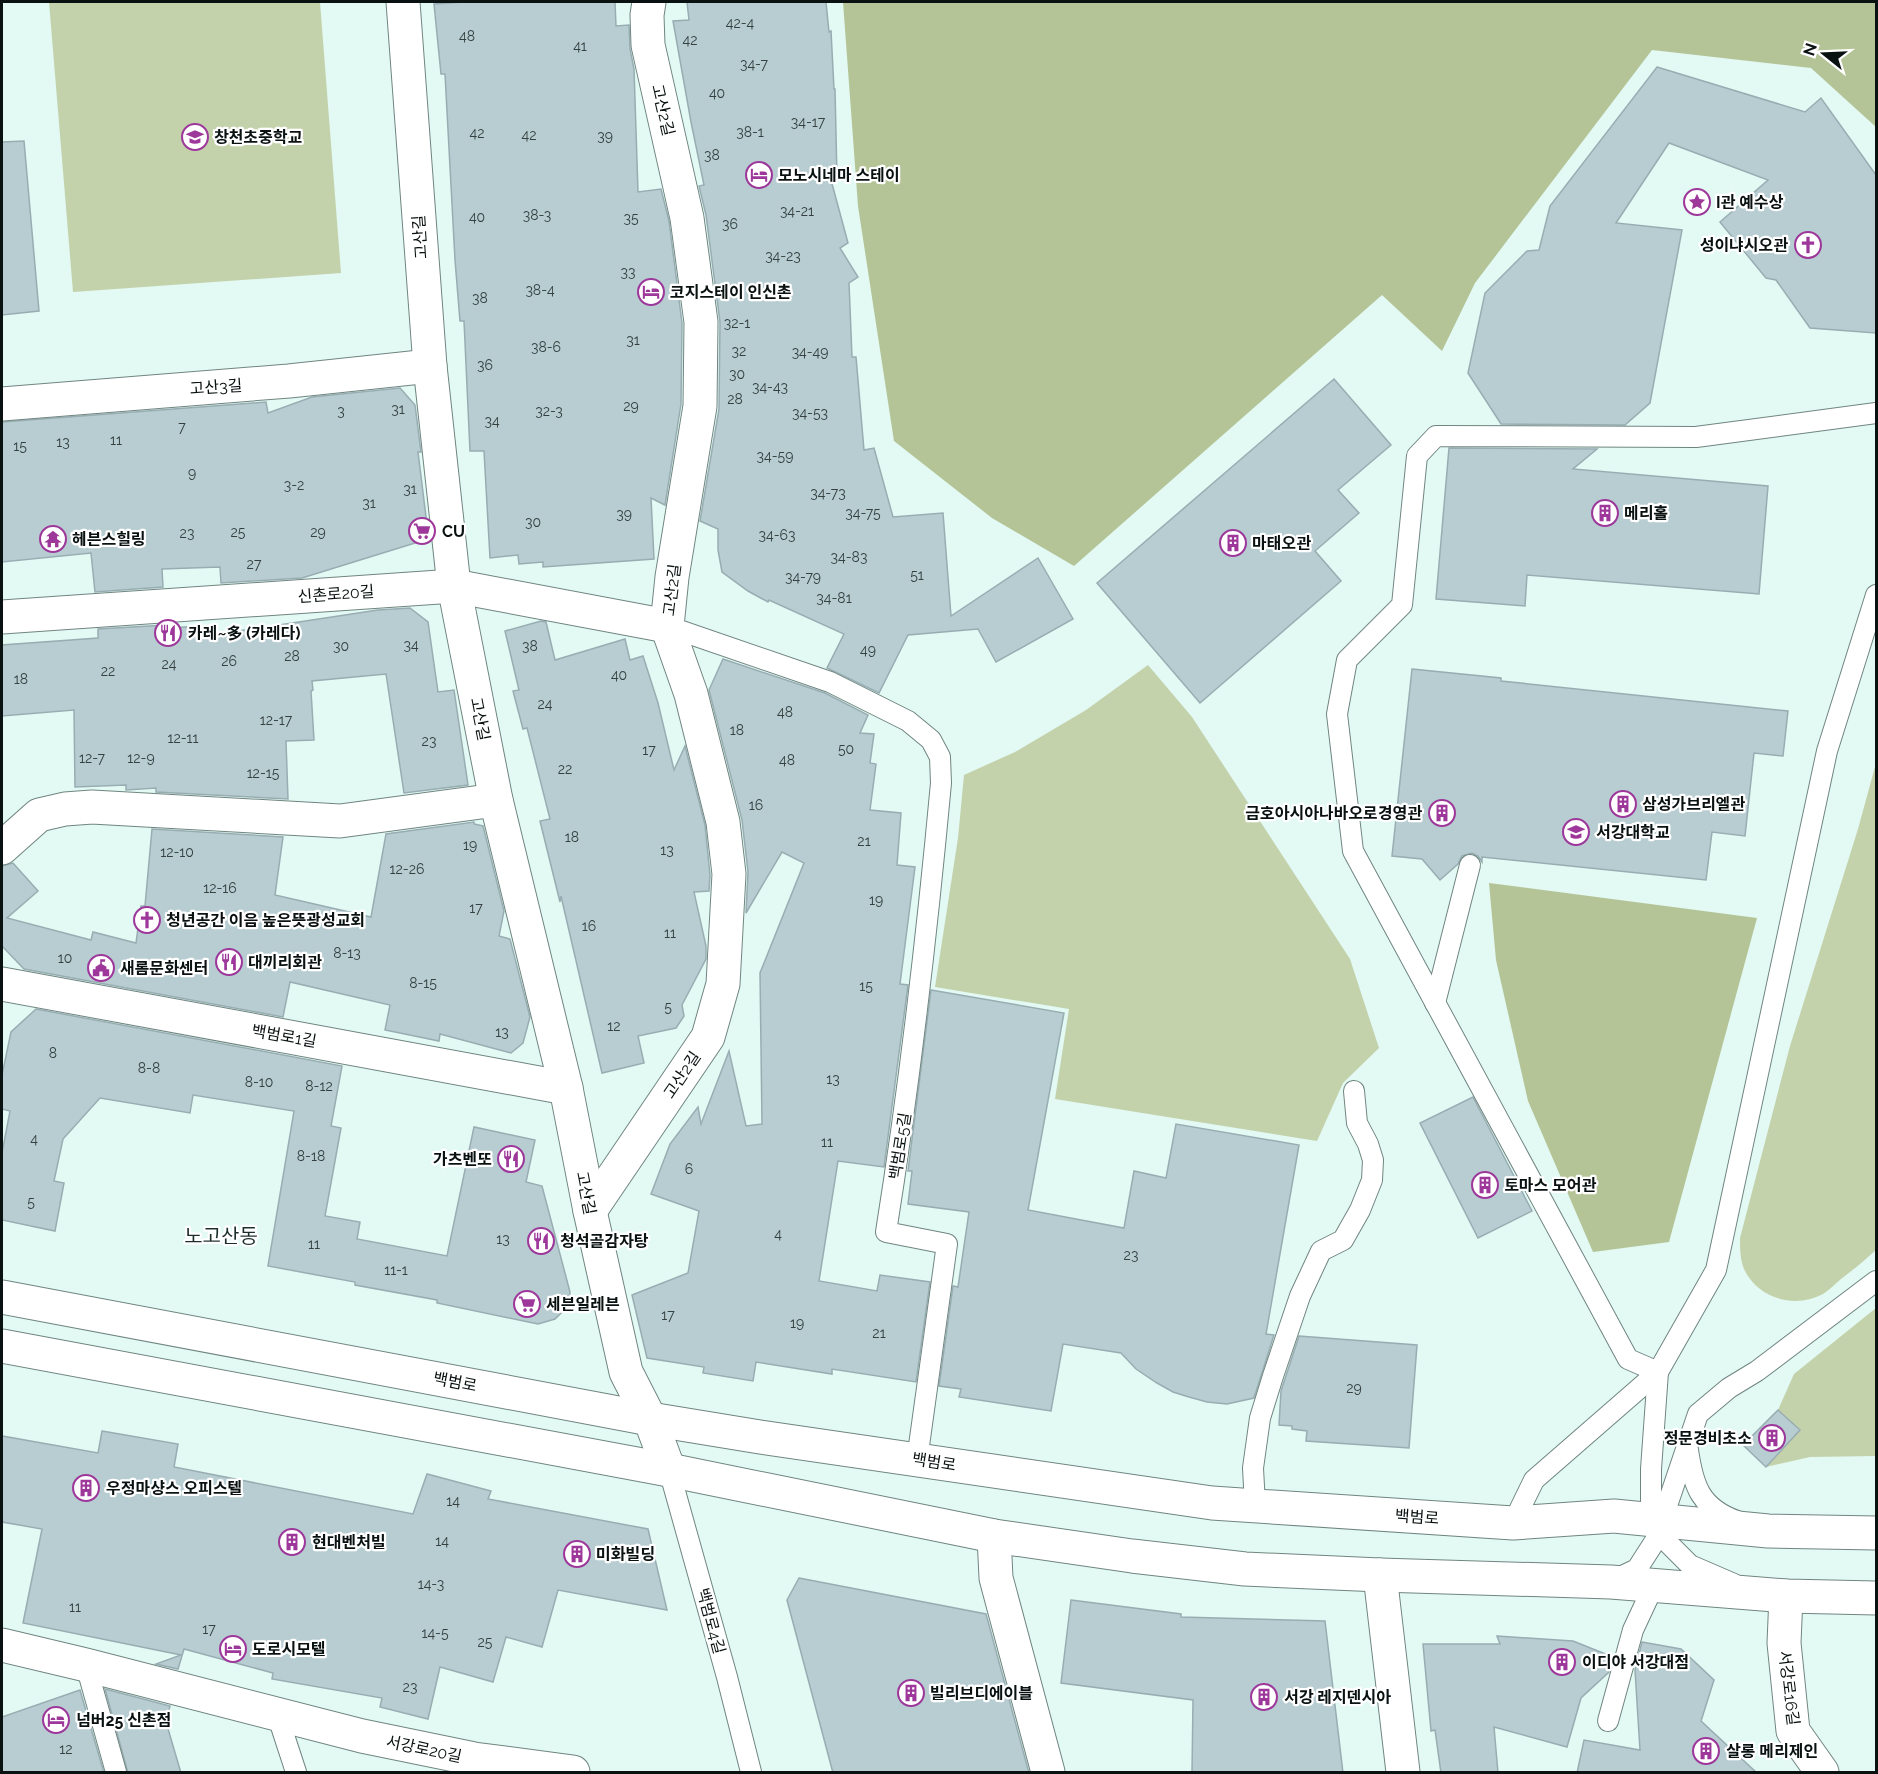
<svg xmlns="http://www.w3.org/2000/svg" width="1878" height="1774" font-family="Raleway,'Noto Sans KR',sans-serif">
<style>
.green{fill:#c4d2ab}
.forest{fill:#b4c496}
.building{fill:#b7cdd2;stroke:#98adb2;stroke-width:1.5}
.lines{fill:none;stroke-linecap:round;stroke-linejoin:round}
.service-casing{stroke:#708580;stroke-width:22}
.minor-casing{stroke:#708580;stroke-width:35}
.secondary-casing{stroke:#708580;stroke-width:35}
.service{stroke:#fff;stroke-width:20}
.minor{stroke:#fff;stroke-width:33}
.secondary{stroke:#fff;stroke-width:33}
.labels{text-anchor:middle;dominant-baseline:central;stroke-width:4.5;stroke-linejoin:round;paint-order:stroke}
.number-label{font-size:14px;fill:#354141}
.street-label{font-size:16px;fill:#0a1211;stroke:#fff}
.poi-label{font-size:16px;font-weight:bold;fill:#0a1211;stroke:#fff;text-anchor:start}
.quarter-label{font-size:20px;fill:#1c2e2b;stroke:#fff}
</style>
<rect width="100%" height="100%" fill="#e2f9f4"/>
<!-- green -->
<g class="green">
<polygon points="49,2 320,2 341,273 73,292"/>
<polygon points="1148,665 1192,717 1350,959 1379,1048 1343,1083 1317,1141 1055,1099 1069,1009 935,987 958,838 964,775 1015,752 1086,710"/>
<path d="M 1876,763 L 1876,1250 C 1865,1260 1853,1270 1841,1279 C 1835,1284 1829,1290 1823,1294 C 1795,1309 1758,1299 1744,1269 C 1740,1259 1740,1248 1740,1238 L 1790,1046 L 1858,829 Z"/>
<polygon points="1876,1308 1876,1456 1810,1457 1766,1467 1743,1445 1778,1410 1794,1374"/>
</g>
<!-- forest -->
<g class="forest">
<polygon points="843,2 1876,2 1876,127 1811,68 1652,50 1475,283 1442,351 1382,295 1074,566 992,518 894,441 858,206"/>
<polygon points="1489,883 1757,918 1669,1242 1593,1252 1528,1101 1496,960"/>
</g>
<!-- building -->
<g class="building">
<polygon points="464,2 615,2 616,26 629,25 630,49 634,69 638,192 661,189 669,221 682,323 681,404 665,505 651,498 654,559 543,567 543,562 519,564 518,555 490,558 484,451 470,451 464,321 460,321 455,260 445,74 441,74 434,4"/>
<polygon points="687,2 826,2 829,32 831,31 834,89 835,89 837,179 831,180 848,243 840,248 858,277 849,283 852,357 856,357 864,450 874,448 893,517 943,513 951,616 1038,558 1073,619 996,662 978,629 908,635 879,693 827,668 844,634 769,600 768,602 748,591 722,572 718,550 718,529 700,521 719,409 720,322 706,215 699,186 704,185 691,122 673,21 689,20"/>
<polygon points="1657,67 1805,112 1821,98 1876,175 1876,333 1810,328 1776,280 1766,278 1720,222 1768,180 1669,143 1616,223 1682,230 1650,403 1625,425 1501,424 1468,373 1485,293 1527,251 1539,250 1550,206"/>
<polygon points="24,141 39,311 2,315 2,142"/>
<polygon points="1334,379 1391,445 1338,490 1359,513 1315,551 1341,581 1200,703 1097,583"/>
<polygon points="400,388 415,405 421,452 418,452 429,541 415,543 302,578 221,583 220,567 162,569 163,587 95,592 91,553 2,562 2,422 266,402 268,413 312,397"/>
<polygon points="1449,448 1597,449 1573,469 1768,486 1759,594 1527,575 1525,606 1436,599"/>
<polygon points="410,608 428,622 438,692 454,690 468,785 404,793 386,674 312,681 313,690 311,691 314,740 286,741 288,799 156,792 156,788 126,790 126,785 75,787 74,710 2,716 2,645 98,638 98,629 166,625 167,628 203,626 205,636 378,610"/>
<polygon points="541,621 546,622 555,660 625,639 630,660 643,656 658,703 674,770 685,746 705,825 710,875 709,891 694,892 706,946 706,959 682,1005 684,1016 676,1028 638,1036 644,1063 602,1073 561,896 560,902 540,821 550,819 527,728 523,729 513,691 519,690 505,631"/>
<polygon points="723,659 825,693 868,715 860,733 874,734 870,763 876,764 870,810 901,813 897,865 915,867 900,984 908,985 884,1167 838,1161 819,1281 877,1291 880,1275 930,1282 916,1382 832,1369 832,1374 756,1362 753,1381 703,1373 704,1367 647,1358 632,1295 688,1273 699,1211 651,1194 670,1144 698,1107 701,1124 729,1051 746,1126 762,1124 760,973 804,863 782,852 746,913 748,872 742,820 709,690"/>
<polygon points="1412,669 1501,678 1501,681 1788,711 1783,756 1754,753 1745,836 1712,832 1706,880 1482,857 1482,862 1478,856 1472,853 1462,856 1458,864 1440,880 1422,859 1392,856"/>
<polygon points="474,822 474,824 483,826 504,911 499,936 510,939 530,1017 523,1043 511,1053 440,1034 439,1041 385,1030 390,1005 290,982 283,1017 24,969 2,946 2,866 13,863 38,891 7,918 91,940 93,932 136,943 141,906 145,906 152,829 283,837 275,895 371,917 386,834"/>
<polygon points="931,990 1064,1013 1028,1210 1124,1228 1134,1171 1166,1178 1176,1124 1299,1145 1266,1334 1274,1335 1254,1398 1227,1404 1207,1402 1189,1397 1173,1392 1157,1383 1136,1369 1121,1353 1063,1344 1051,1411 959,1397 961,1389 939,1386 953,1286 958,1287 969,1212 908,1204 912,1171 908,1171"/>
<polygon points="36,1009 342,1066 331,1126 341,1128 325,1216 360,1222 357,1239 447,1256 474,1127 535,1140 526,1182 542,1186 570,1292 569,1301 567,1307 555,1319 538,1324 437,1303 437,1300 355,1285 355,1282 268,1266 294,1111 193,1095 190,1113 100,1098 63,1139 54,1181 64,1183 55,1231 2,1220 2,1153 10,1111 2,1109 2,1075 11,1032"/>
<polygon points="1473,1097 1532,1211 1478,1238 1420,1123"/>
<polygon points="1299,1336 1417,1345 1409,1448 1306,1441 1307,1431 1292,1429 1292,1426 1279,1425 1281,1391"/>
<polygon points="1778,1410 1800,1430 1766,1467 1743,1445"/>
<polygon points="102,1431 178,1444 174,1467 413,1514 427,1474 491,1491 488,1499 648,1529 667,1610 558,1590 542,1647 506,1637 493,1682 440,1667 428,1719 380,1707 382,1698 272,1679 273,1673 184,1649 178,1669 156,1664 181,1655 23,1623 42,1529 2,1522 2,1436 98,1453"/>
<polygon points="799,1578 986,1614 1029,1773 833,1773 787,1600"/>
<polygon points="1071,1600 1181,1614 1181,1617 1325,1621 1343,1773 1192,1773 1193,1700 1061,1683"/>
<polygon points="1497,1636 1573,1641 1613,1657 1609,1672 1581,1698 1567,1747 1494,1727 1498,1773 1441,1773 1435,1730 1431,1731 1423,1644 1500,1644"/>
<polygon points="1642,1642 1681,1649 1714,1680 1701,1721 1757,1773 1577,1773 1584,1740 1640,1750 1635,1670"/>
<polygon points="105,1689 170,1706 166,1722 181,1773 128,1773"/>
<polygon points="80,1690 104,1773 2,1773 2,1717"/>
</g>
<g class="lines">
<defs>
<g id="service">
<path d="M 667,626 L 830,682 L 908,721 L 931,740 L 940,757 L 941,783 C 927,934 910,1082 886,1232 L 947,1244 L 917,1460"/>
<polyline points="1435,1003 1470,865"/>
<path d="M 1688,1450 C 1693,1485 1700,1508 1737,1521"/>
<polyline points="669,1470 727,1677 751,1772"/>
<polyline points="1255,1505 1253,1468 1260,1418 1273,1376 1300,1296 1321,1251 1343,1240 1360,1210 1372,1180 1373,1160 1368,1144 1357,1123 1354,1091"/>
<polyline points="1513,1523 1534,1480 1658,1372 1716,1270 1827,751 1876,595"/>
<polyline points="1616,1579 1637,1569 1655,1541 1698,1414 1729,1388 1757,1371 1876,1281"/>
<polyline points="1734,1584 1690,1565 1664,1539 1662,1521 1651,1502 1651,1469 1658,1372 1628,1359 1353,851 1337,714 1347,660 1402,605 1417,456 1436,436 1696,437 1876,413"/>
<polyline points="86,1665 116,1772"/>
<polyline points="277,1714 296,1772"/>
<polyline points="1608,1721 1633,1630 1654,1585"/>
</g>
<g id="minor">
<polyline points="403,2 430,366 454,586 496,800 566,1088 590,1211 626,1372 650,1419 669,1470"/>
<polyline points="2,404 289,381 430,366"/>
<polyline points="2,617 454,586 667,626"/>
<polyline points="2,848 39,815 65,809 92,807 340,821 496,800"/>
<polyline points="2,984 566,1088"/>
<polyline points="590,1211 708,1037 723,984 729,874 723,822 691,694 667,626 672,577 700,406 701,322 687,218 648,45 647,15 649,2"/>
<polyline points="994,1536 996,1578 1048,1772"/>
<polyline points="1380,1575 1403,1772"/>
<polyline points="1786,1596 1784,1643 1793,1731 1822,1772"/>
<polyline points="2,1645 86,1665 362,1736 474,1759 573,1772"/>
</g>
<g id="secondary">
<polyline points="2,1297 650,1419 760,1437 1212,1503 1513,1523 1614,1516 1768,1531 1876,1533"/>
<polyline points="2,1346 669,1470 994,1536 1132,1556 1245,1569 1380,1575 1611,1582 1786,1596 1876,1598"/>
</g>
</defs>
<!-- service casing -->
<use href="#service" class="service-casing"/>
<!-- minor casing -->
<use href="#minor" class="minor-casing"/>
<!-- secondary casing -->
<use href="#secondary" class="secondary-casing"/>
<!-- service -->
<use href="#service" class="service"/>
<!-- minor -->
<use href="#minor" class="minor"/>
<!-- secondary -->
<use href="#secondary" class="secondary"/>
</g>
<!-- icons -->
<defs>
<symbol id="school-ring" viewBox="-11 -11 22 22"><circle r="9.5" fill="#fff" stroke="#9d379a" stroke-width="1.5"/><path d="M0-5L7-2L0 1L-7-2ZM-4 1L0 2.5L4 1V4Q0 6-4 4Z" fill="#9d379a"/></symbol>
<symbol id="hotel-ring" viewBox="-11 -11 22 22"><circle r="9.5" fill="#fff" stroke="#9d379a" stroke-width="1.5"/><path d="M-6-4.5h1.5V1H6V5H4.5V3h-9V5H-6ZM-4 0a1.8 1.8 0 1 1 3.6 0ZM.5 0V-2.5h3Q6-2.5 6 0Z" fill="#9d379a"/></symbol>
<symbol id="sight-ring" viewBox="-11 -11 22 22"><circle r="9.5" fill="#fff" stroke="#9d379a" stroke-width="1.5"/><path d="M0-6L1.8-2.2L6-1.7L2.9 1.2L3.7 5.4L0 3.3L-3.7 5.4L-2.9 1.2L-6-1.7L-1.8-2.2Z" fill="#9d379a"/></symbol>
<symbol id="church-ring" viewBox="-11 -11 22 22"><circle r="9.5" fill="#fff" stroke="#9d379a" stroke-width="1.5"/><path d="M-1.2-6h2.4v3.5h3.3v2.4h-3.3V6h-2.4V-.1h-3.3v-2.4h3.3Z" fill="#9d379a"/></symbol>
<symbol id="building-ring" viewBox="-11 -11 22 22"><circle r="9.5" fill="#fff" stroke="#9d379a" stroke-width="1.5"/><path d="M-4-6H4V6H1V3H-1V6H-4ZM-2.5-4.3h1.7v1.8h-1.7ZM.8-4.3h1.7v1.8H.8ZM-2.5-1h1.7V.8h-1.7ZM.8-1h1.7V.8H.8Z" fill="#9d379a"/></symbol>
<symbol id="supermarket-ring" viewBox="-11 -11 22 22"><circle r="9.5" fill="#fff" stroke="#9d379a" stroke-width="1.5"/><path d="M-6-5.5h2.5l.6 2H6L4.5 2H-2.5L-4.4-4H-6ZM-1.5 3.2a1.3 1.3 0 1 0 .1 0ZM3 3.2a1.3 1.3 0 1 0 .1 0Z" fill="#9d379a"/></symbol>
<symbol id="temple-ring" viewBox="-11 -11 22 22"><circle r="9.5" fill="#fff" stroke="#9d379a" stroke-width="1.5"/><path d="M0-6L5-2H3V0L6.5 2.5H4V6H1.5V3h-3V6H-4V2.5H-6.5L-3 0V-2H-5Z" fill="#9d379a"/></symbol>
<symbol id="restaurant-ring" viewBox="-11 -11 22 22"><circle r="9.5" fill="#fff" stroke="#9d379a" stroke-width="1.5"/><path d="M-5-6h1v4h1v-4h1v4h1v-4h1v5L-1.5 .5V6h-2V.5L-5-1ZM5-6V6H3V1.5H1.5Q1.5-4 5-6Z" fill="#9d379a"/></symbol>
<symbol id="university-ring" viewBox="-11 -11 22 22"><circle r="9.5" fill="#fff" stroke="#9d379a" stroke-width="1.5"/><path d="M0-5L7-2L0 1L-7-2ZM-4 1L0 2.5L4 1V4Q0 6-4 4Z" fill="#9d379a"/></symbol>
<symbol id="civic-ring" viewBox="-11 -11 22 22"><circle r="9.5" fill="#fff" stroke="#9d379a" stroke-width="1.5"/><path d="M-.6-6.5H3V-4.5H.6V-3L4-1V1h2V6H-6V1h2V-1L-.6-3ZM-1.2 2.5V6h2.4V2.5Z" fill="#9d379a"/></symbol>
</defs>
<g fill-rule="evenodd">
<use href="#school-ring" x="180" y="122" width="30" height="30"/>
<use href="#hotel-ring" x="744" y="160" width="30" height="30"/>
<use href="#sight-ring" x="1682" y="187" width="30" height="30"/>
<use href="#church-ring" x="1793" y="230" width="30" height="30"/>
<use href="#hotel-ring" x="636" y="277" width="30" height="30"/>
<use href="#building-ring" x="1590" y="498" width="30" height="30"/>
<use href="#supermarket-ring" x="407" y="516" width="30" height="30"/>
<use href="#temple-ring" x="38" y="524" width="30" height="30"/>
<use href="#building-ring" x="1218" y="528" width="30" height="30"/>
<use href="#restaurant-ring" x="153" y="618" width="30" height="30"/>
<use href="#building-ring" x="1608" y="789" width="30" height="30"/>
<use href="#building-ring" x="1427" y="798" width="30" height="30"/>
<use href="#university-ring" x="1561" y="817" width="30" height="30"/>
<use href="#church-ring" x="132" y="905" width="30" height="30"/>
<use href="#restaurant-ring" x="214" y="947" width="30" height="30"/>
<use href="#civic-ring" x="86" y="953" width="30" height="30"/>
<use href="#restaurant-ring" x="496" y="1144" width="30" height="30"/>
<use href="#building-ring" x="1470" y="1170" width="30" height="30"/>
<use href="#restaurant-ring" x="526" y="1226" width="30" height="30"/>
<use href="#supermarket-ring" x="512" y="1289" width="30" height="30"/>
<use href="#building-ring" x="1757" y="1423" width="30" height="30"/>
<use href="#building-ring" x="71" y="1473" width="30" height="30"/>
<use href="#building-ring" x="277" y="1527" width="30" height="30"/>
<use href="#building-ring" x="562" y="1539" width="30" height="30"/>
<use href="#hotel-ring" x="218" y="1634" width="30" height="30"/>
<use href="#building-ring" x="1547" y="1647" width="30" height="30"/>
<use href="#building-ring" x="896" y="1678" width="30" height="30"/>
<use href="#building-ring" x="1249" y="1682" width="30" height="30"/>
<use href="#hotel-ring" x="41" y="1705" width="30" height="30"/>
<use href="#building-ring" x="1691" y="1736" width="30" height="30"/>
</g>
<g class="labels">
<!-- number labels -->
<g class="number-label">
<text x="740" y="23">42-4</text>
<text x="467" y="36">48</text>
<text x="690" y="40">42</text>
<text x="580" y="46">41</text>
<text x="754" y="64">34-7</text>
<text x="717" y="93">40</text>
<text x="808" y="122">34-17</text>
<text x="750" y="132">38-1</text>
<text x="477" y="133">42</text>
<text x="529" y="135">42</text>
<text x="605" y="136">39</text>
<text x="712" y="155">38</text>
<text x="797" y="211">34-21</text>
<text x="537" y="215">38-3</text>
<text x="477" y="217">40</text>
<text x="631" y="218">35</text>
<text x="730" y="224">36</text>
<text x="783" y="256">34-23</text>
<text x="628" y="272">33</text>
<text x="540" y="290">38-4</text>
<text x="480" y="298">38</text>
<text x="737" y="323">32-1</text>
<text x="633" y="340">31</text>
<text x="546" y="347">38-6</text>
<text x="739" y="351">32</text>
<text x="810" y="352">34-49</text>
<text x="485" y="365">36</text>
<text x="737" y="374">30</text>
<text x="770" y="387">34-43</text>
<text x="735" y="399">28</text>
<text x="631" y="406">29</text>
<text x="398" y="409">31</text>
<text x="341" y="411">3</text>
<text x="549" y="411">32-3</text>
<text x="810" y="413">34-53</text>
<text x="492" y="421">34</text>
<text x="182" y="427">7</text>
<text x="116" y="440">11</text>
<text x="63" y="442">13</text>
<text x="20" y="446">15</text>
<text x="775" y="456">34-59</text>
<text x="192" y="473">9</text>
<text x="294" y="485">3-2</text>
<text x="410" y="489">31</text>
<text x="828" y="493">34-73</text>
<text x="369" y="503">31</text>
<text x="863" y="513">34-75</text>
<text x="624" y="514">39</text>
<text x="533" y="522">30</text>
<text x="238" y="532">25</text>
<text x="318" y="532">29</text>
<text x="187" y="533">23</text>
<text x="777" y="535">34-63</text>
<text x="849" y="557">34-83</text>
<text x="254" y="564">27</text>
<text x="917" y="575">51</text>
<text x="803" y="577">34-79</text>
<text x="834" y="598">34-81</text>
<text x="411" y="645">34</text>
<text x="341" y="646">30</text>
<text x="530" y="646">38</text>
<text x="868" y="650">49</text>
<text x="292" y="656">28</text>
<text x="229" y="661">26</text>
<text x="169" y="664">24</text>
<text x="108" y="671">22</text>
<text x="619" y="675">40</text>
<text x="21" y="679">18</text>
<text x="545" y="704">24</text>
<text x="785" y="712">48</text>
<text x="276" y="720">12-17</text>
<text x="737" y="730">18</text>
<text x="183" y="738">12-11</text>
<text x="429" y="741">23</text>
<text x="846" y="749">50</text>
<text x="649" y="750">17</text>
<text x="92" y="758">12-7</text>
<text x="141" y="758">12-9</text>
<text x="787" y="760">48</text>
<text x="565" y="769">22</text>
<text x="263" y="773">12-15</text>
<text x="756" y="805">16</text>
<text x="572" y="837">18</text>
<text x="864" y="841">21</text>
<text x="470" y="845">19</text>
<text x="667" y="850">13</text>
<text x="177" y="852">12-10</text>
<text x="407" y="869">12-26</text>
<text x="220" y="888">12-16</text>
<text x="876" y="900">19</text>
<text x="476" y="908">17</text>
<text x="589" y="926">16</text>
<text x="670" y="933">11</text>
<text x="347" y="953">8-13</text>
<text x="65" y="958">10</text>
<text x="423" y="983">8-15</text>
<text x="866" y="986">15</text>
<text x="668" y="1007">5</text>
<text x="614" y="1026">12</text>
<text x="502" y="1032">13</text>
<text x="53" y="1053">8</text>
<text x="149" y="1068">8-8</text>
<text x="833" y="1079">13</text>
<text x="259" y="1082">8-10</text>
<text x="319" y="1086">8-12</text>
<text x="34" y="1139">4</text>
<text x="827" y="1142">11</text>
<text x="311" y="1156">8-18</text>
<text x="689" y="1169">6</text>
<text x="31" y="1202">5</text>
<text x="778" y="1234">4</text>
<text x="503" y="1239">13</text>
<text x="314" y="1244">11</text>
<text x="1131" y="1255">23</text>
<text x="396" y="1270">11-1</text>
<text x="668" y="1315">17</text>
<text x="797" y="1323">19</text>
<text x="879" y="1333">21</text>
<text x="1354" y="1388">29</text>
<text x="453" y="1501">14</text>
<text x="442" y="1541">14</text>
<text x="431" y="1584">14-3</text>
<text x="75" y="1607">11</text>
<text x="209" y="1629">17</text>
<text x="435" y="1633">14-5</text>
<text x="485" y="1642">25</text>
<text x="410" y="1687">23</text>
<text x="66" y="1749">12</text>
</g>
<!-- street labels -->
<g class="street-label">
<text transform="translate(663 110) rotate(77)">고산2길</text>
<text transform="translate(420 237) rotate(-94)">고산길</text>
<text transform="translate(216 387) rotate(-4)">고산3길</text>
<text transform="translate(672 590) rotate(-83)">고산2길</text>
<text transform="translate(336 594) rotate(-4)">신촌로20길</text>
<text transform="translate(480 719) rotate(79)">고산길</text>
<text transform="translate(284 1036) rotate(10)">백범로1길</text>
<text transform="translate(682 1075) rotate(-56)">고산2길</text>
<text transform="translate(900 1146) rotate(-81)">백범로5길</text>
<text transform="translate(586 1193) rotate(79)">고산길</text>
<text transform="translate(455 1382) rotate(11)">백범로</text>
<text transform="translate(934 1462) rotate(9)">백범로</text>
<text transform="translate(1417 1517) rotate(4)">백범로</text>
<text transform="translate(711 1621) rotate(75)">백범로4길</text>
<text transform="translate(1789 1688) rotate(83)">서강로16길</text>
<text transform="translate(424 1749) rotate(12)">서강로20길</text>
</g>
<!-- poi labels -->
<g class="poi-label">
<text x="214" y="137">창천초중학교</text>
<text x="778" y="175">모노시네마 스테이</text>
<text x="1716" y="202">I관 예수상</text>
<text x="1788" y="245" text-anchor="end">성이냐시오관</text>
<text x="670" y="292">코지스테이 인신촌</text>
<text x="1624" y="513">메리홀</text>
<text x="442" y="531">CU</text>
<text x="72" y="539">헤븐스힐링</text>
<text x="1252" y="543">마태오관</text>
<text x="188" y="633">카레~多 (카레다)</text>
<text x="1642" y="804">삼성가브리엘관</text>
<text x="1422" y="813" text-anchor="end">금호아시아나바오로경영관</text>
<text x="1596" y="832">서강대학교</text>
<text x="166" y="920">청년공간 이음 높은뜻광성교회</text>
<text x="248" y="962">대끼리회관</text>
<text x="120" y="968">새롬문화센터</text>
<text x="492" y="1159" text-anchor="end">가츠벤또</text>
<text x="1504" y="1185">토마스 모어관</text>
<text x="560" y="1241">청석골감자탕</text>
<text x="546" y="1304">세븐일레븐</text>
<text x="1752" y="1438" text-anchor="end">정문경비초소</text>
<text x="106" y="1488">우정마샹스 오피스텔</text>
<text x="312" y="1542">현대벤처빌</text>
<text x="596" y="1554">미화빌딩</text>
<text x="252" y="1649">도로시모텔</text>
<text x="1582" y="1662">이디야 서강대점</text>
<text x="930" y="1693">빌리브디에이블</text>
<text x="1284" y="1697">서강 레지덴시아</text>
<text x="76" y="1720">넘버25 신촌점</text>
<text x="1726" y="1751">살롱 메리제인</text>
</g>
<!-- quarter labels -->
<g class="quarter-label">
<text x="221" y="1236">노고산동</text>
</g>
</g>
<!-- border -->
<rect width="1878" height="1774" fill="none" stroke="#0a1211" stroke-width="6"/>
<!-- north arrow -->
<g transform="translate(1824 54) rotate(288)" stroke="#ffffff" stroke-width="4.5" paint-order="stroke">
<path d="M0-4.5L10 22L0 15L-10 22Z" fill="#0a1211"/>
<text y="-9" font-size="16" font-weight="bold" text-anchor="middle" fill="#0a1211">N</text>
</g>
</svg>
